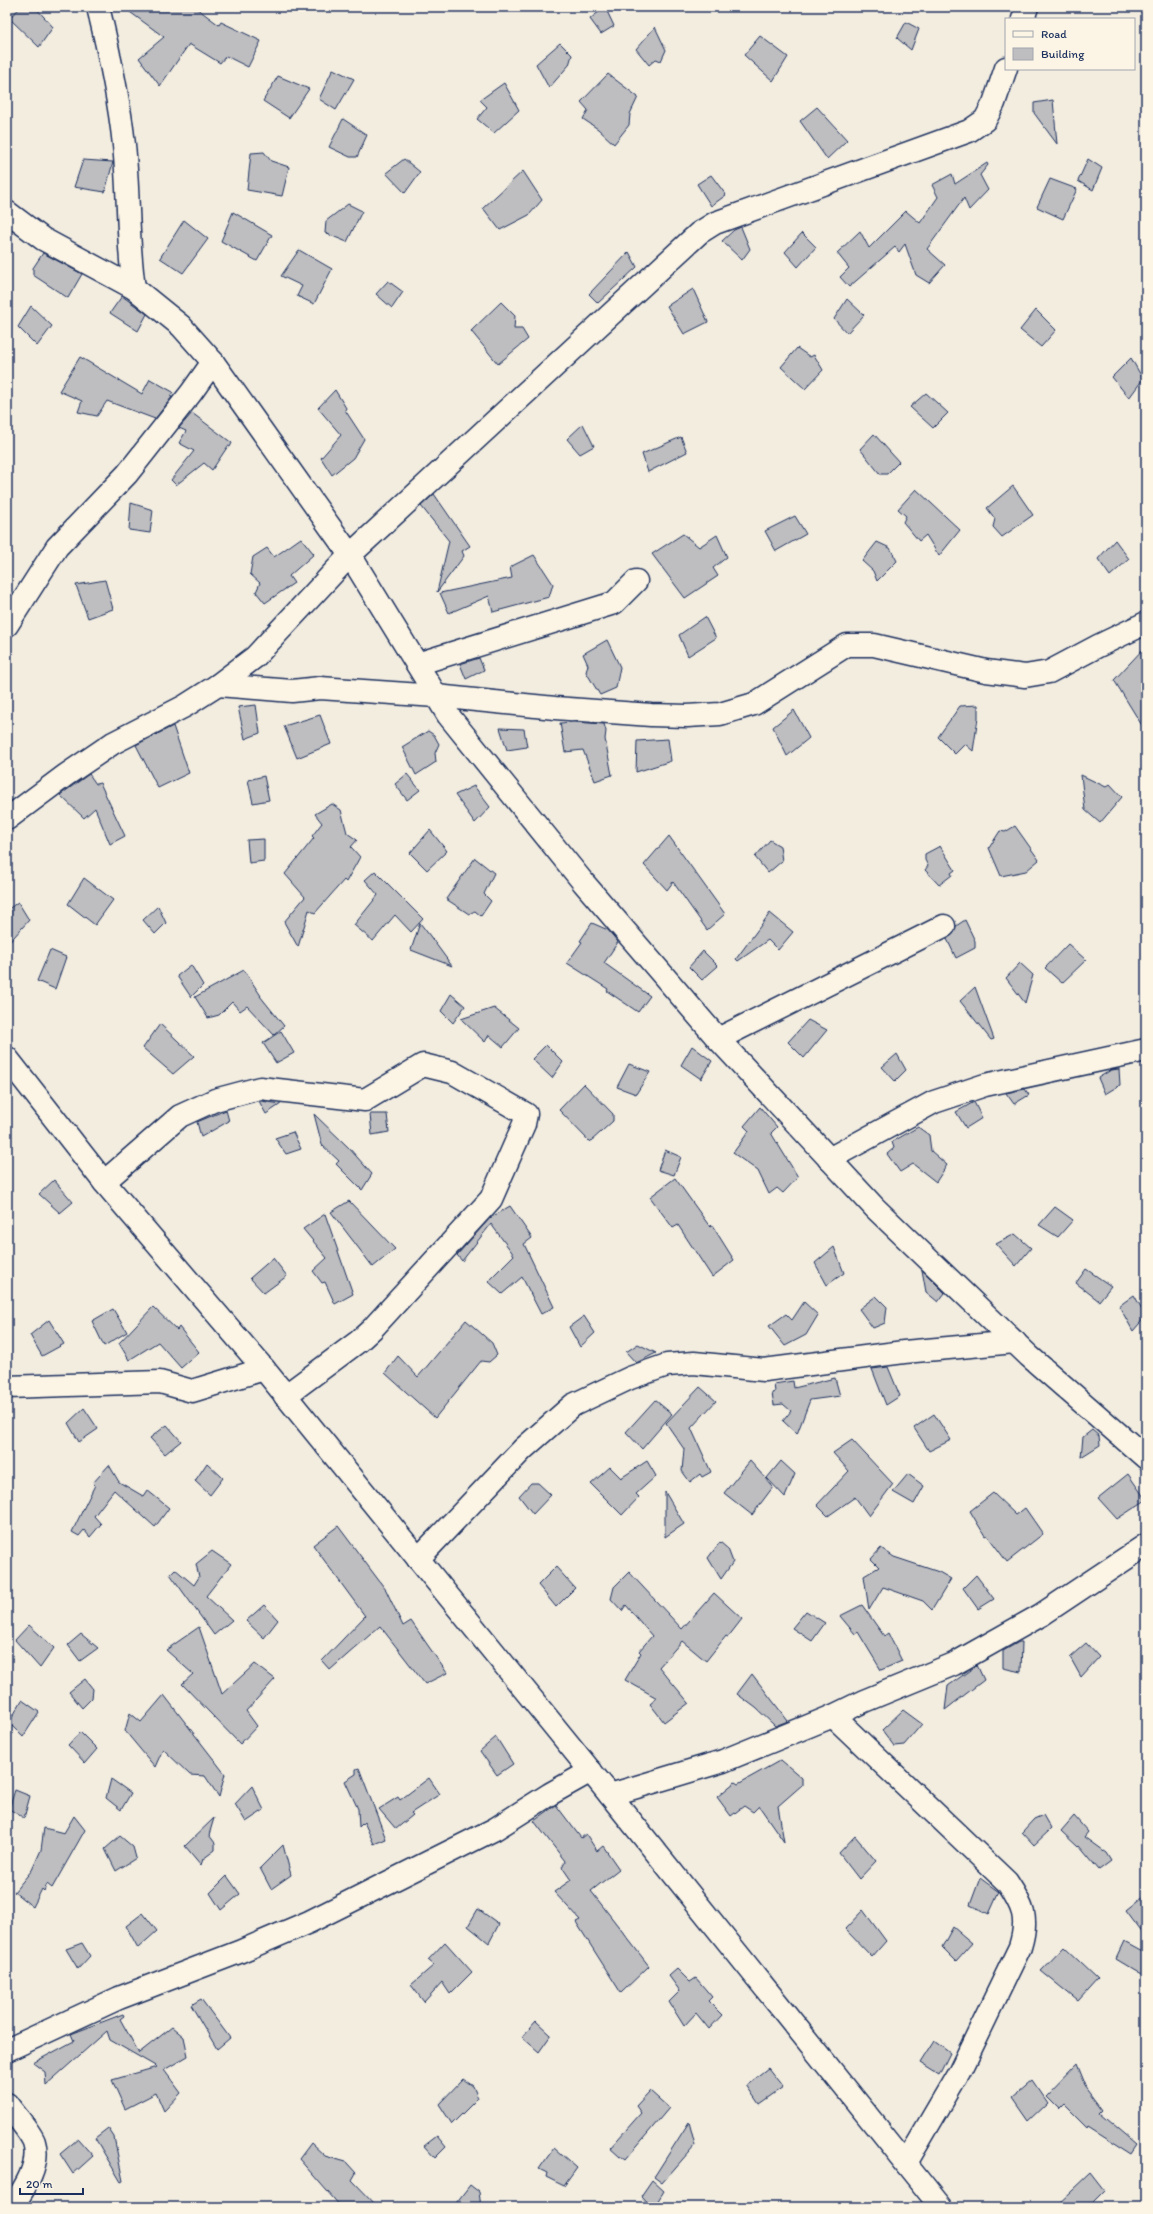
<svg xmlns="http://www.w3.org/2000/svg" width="1153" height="2214" font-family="Itim,sans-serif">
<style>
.building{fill:#bebec0;stroke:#1b2f5e}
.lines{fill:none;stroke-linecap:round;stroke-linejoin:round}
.minor-casing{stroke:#1b2f5e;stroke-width:25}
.primary-casing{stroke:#1b2f5e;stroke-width:25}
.minor{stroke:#fcf5e5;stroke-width:22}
.primary{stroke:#fcf5e5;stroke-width:22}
</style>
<rect width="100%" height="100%" fill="#f3ede0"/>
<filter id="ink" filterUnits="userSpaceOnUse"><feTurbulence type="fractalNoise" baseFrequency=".025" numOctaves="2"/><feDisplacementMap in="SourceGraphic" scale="8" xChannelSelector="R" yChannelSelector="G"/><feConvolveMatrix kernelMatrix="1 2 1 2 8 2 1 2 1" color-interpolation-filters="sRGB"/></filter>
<g filter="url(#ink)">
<!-- building -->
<g class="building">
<polygon points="21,7 35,7 53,27 39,47 9,18"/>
<polygon points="123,7 195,7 219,25 221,22 261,41 248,67 226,56 220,63 189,44 160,86 139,58 164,37"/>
<polygon points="605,7 614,26 601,34 590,19"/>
<polygon points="906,22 919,29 911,50 897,38"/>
<polygon points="655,27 666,50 661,61 656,59 649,65 636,49"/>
<polygon points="760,36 788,57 773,81 744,55"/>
<polygon points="560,43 572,55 569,65 549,88 536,64"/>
<polygon points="333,69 354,79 336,110 319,99"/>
<polygon points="608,74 638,97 630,114 629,125 614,144 598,129 583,119 588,110 581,102"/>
<polygon points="278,76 309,89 289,118 263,101"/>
<polygon points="504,83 519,110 494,133 477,119 487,107 480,100"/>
<polygon points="1053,100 1057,144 1034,113 1034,103"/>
<polygon points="817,107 847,140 827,159 800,121"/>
<polygon points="343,119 367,135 357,157 350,157 329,147"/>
<polygon points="264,152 271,161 289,167 282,196 247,190 251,153"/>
<polygon points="404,159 420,172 405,193 386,173"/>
<polygon points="1088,159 1102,168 1093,190 1078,181"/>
<polygon points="83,160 113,162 105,192 74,187"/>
<polygon points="987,163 988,165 980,175 988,190 969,210 964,198 927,249 945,265 929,283 916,275 905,244 899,252 895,247 849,287 840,277 849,268 837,253 860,231 869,248 906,211 920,223 938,197 932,185 952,174 955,184"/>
<polygon points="523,171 542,200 529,215 500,230 483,208"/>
<polygon points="711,175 726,195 711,206 697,184"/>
<polygon points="1050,179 1077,189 1063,219 1037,207"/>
<polygon points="348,204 362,211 347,242 325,233 326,221"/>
<polygon points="233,212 272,235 257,261 221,241"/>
<polygon points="184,220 208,239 183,273 160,258"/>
<polygon points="741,227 750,249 742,260 722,241 734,230"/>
<polygon points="802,233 816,247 798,267 785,252"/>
<polygon points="299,250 332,269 314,304 297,296 302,286 281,276"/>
<polygon points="629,252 637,267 598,303 589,294"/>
<polygon points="43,253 82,274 68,298 33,275 33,268"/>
<polygon points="388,281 403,292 392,308 376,294"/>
<polygon points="693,289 708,322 684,334 667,306"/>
<polygon points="122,296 147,314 138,331 110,313"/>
<polygon points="847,299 864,315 847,333 834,319"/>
<polygon points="501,302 515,316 514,329 522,329 528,339 498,364 471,331"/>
<polygon points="31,306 52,326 37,346 18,327"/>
<polygon points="1036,310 1056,330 1041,347 1020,330"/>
<polygon points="797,348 810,357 814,355 823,370 805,389 781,367"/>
<polygon points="80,357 142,394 150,379 173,392 170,396 172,397 155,419 107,401 97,416 78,412 82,401 59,391"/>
<polygon points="1131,358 1143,379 1129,398 1112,377"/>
<polygon points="335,390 346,408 345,410 364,439 353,458 332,475 321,458 341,435 318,408"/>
<polygon points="926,393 948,413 933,428 910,407"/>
<polygon points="192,413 232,443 230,447 228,446 212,470 204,463 176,485 171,480 194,451 179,443 186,431 179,428"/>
<polygon points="583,424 594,446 580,454 567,439"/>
<polygon points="874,434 899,462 887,474 880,474 860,449"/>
<polygon points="681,437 687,452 648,472 642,454"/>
<polygon points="1013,486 1033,515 1002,537 993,527 995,519 987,508"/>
<polygon points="916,489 960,530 939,556 926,535 919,541 903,522 906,516 898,509"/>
<polygon points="434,494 470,546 462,551 464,556 437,592 449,541 421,506"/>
<polygon points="131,503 153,510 150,533 129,530"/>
<polygon points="795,516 806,534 776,551 765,531"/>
<polygon points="683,534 699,547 717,535 727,557 713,568 718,576 685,598 652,554"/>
<polygon points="301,538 314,554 289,576 294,583 265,603 256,592 260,583 250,574 253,557 267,548 274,557"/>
<polygon points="1115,540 1129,559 1110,576 1098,559"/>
<polygon points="877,542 890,548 897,561 877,581 873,571 862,561"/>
<polygon points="534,555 553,584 549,597 493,612 489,596 449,613 440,593 512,578 510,567"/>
<polygon points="105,580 113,609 88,618 76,585"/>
<polygon points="705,617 716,638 688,656 679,635"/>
<polygon points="607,640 620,667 616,688 600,695 586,672 588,665 583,654"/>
<polygon points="1146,646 1146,732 1114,680"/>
<polygon points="479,658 484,670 466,679 460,664"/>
<polygon points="256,705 260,733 245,739 238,707"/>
<polygon points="978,705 978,718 973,751 965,744 955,754 938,737 960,706"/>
<polygon points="794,710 809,738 787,756 773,727"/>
<polygon points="320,715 331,744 297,758 284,726"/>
<polygon points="574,722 604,724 606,731 605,739 612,775 595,781 583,750 565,752 560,723"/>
<polygon points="173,726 189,773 158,788 136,745"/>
<polygon points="500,728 524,729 527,747 507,750"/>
<polygon points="428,731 434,735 439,744 435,753 436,762 416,775 402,747"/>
<polygon points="668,739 671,761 636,772 637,741"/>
<polygon points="89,774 96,784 100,783 125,836 110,844 95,808 84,818 60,795"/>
<polygon points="407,774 420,790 407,800 395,784"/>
<polygon points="1081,775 1106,787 1110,784 1122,797 1100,823 1085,810"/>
<polygon points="264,776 269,800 253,803 248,780"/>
<polygon points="474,786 490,807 475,823 455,795"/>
<polygon points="332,804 341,810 347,833 357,840 351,847 360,857 346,882 344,880 315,913 309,910 298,947 284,922 305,897 285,874 314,838 312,836 322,823 315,814"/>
<polygon points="1015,826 1039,860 1026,871 1001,876 989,848 1000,831 1005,832"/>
<polygon points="430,830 447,851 427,870 410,853"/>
<polygon points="669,836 725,914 707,930 673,882 667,890 644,865"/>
<polygon points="264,839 264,861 249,863 247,840"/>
<polygon points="770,840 780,846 782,861 768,873 755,857"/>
<polygon points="940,846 955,870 951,873 952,875 939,885 925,870 928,866 925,860 925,854"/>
<polygon points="475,858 494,873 484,894 491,901 481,916 475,911 469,914 446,899"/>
<polygon points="375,871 423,919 411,932 395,915 373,941 354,925 378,895 365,880"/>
<polygon points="84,878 113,900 95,925 68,904"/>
<polygon points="18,902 29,920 7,945 7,910"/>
<polygon points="158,906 166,923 155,934 143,920"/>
<polygon points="770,913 793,932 778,950 768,940 738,961 736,959"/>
<polygon points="965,920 975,941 975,948 956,958 947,939 954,933 956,926"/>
<polygon points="420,923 430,936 452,966 411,950"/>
<polygon points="592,923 608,930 618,942 604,963 650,996 638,1012 607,991 608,989 567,963 582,942 580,941"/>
<polygon points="1068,944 1086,960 1062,983 1045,968"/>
<polygon points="50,950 66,957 55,989 37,981"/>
<polygon points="703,951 718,966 702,980 689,967"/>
<polygon points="1020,963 1033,975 1025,1003 1006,978"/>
<polygon points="191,965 203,985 191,997 177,976"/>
<polygon points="244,970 261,996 260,996 284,1026 274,1035 247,1006 240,1011 232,1002 219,1015 208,1018 195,997"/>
<polygon points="975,987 994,1039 991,1040 960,1001"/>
<polygon points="451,994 465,1006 453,1023 441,1011"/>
<polygon points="494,1008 519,1028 503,1047 489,1035 485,1042 461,1019"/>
<polygon points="808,1020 827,1030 804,1058 788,1042"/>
<polygon points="160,1024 194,1056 173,1074 143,1048"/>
<polygon points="281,1031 294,1053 276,1063 263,1043"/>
<polygon points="546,1045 563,1062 552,1078 532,1059"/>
<polygon points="692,1046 712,1061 701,1079 681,1065"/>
<polygon points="897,1054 906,1070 895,1081 882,1067"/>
<polygon points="629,1064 650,1072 636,1094 617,1087"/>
<polygon points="1119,1069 1120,1085 1105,1094 1098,1078 1111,1070"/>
<polygon points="584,1084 613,1114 613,1121 590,1142 559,1110"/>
<polygon points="1025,1089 1029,1095 1014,1104 1006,1093"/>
<polygon points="259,1101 261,1101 281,1104 266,1114"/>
<polygon points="974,1102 982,1118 966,1128 956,1112"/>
<polygon points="760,1107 777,1127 771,1133 798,1177 783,1193 777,1188 769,1194 758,1171 733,1153 749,1131 744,1126"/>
<polygon points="226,1110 229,1121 201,1137 197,1122"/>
<polygon points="314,1114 349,1148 372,1174 362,1190 336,1164 339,1161 322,1145"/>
<polygon points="370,1114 387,1114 389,1132 372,1135"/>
<polygon points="918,1127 929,1135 931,1151 947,1165 936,1182 913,1164 900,1172 887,1154 894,1148 892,1142"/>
<polygon points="293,1132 301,1149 286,1154 275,1138"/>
<polygon points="665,1150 681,1157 674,1175 658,1170"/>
<polygon points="675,1178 710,1227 712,1225 734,1260 712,1277 678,1225 673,1228 650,1197"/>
<polygon points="54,1180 73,1202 60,1213 39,1194"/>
<polygon points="349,1201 395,1249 373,1267 331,1212"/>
<polygon points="510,1206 532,1238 524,1244 554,1307 541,1314 522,1277 502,1294 488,1281 514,1255 491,1224 462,1261 457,1255 490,1218"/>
<polygon points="1055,1207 1073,1220 1058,1237 1039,1225"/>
<polygon points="325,1214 353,1294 335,1304 325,1282 322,1283 313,1271 327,1258 303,1229"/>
<polygon points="1015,1234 1031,1248 1016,1266 996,1244"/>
<polygon points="834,1247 844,1273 827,1285 815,1263"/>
<polygon points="273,1258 287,1276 264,1293 250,1278"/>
<polygon points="1086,1269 1111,1286 1099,1301 1076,1283"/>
<polygon points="922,1270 945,1293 938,1302 926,1292"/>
<polygon points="1134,1295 1146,1316 1133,1331 1119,1306"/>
<polygon points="876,1296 887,1307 885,1323 873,1328 859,1309"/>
<polygon points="804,1302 818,1315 806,1335 785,1346 769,1326 786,1314 792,1320"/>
<polygon points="153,1307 177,1330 179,1327 199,1352 181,1368 158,1342 129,1360 119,1343"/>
<polygon points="113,1309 127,1332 104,1346 92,1321"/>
<polygon points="584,1316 595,1333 580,1347 569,1327"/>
<polygon points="49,1320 64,1344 42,1356 30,1335"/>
<polygon points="466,1320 492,1343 497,1355 489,1362 481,1361 435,1418 385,1373 398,1356 418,1377"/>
<polygon points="638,1344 656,1353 636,1363 626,1352"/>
<polygon points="888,1367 900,1396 886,1405 872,1369"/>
<polygon points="835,1378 840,1396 810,1400 797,1434 783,1421 791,1411 783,1404 774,1405 772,1393 775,1392 774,1384 793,1381 794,1388"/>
<polygon points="700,1387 716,1401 691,1428 711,1472 702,1477 700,1474 690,1482 682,1471 684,1449 666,1423"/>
<polygon points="655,1400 672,1414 642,1449 626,1432"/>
<polygon points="84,1408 98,1429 79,1442 68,1423"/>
<polygon points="934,1414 951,1440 929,1451 914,1428"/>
<polygon points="167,1425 181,1441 165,1454 150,1438"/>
<polygon points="1092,1430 1099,1436 1100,1445 1081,1457 1083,1437"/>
<polygon points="852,1440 893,1484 869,1516 855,1497 828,1516 817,1505 849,1471 833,1453"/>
<polygon points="647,1461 656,1476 636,1494 639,1497 622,1515 591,1484 610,1467 621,1478"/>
<polygon points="750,1461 773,1487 752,1515 724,1493"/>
<polygon points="781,1461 795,1474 785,1497 767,1478"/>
<polygon points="207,1463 223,1478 210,1495 195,1481"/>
<polygon points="109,1465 119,1482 143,1496 147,1490 169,1508 155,1527 114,1490 94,1516 101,1524 90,1537 84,1530 79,1536 72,1532 95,1485 93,1483"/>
<polygon points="908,1474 924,1486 914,1504 893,1492"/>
<polygon points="1128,1474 1146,1500 1117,1519 1098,1498"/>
<polygon points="531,1483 538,1483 551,1495 533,1514 519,1496"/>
<polygon points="665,1492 684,1524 665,1537"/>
<polygon points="993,1493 1016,1515 1025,1508 1043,1534 1007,1562 987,1535 985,1536 970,1511"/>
<polygon points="338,1526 386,1590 403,1626 411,1621 447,1673 425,1684 380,1626 330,1670 322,1661 365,1616 313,1545"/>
<polygon points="720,1542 728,1549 733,1562 721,1579 708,1558"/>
<polygon points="881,1548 894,1557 939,1572 951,1579 932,1610 923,1601 883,1587 869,1610 864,1576 879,1567 871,1559"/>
<polygon points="212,1551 231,1564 206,1596 232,1620 214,1635 170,1574 175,1569 194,1585 199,1577 196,1564"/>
<polygon points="556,1567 575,1588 556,1607 538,1585"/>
<polygon points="629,1572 682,1629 714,1593 742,1619 728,1637 726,1636 706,1661 682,1641 659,1667 689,1703 664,1722 650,1704 657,1698 625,1680 641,1653 639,1651 652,1636 626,1605 622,1611 611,1599 614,1587"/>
<polygon points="976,1575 994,1599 978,1609 963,1588"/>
<polygon points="264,1605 278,1620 264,1638 246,1621"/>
<polygon points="862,1605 884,1636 888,1633 902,1661 881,1670 858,1632 855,1634 840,1616"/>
<polygon points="806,1611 825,1623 812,1641 792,1628"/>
<polygon points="29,1625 54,1648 40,1668 15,1640"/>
<polygon points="199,1627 222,1694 255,1664 275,1679 246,1711 257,1726 240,1744 182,1684 193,1674 166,1650"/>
<polygon points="81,1634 98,1648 80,1661 68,1645"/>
<polygon points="1019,1642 1022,1642 1021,1672 1003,1668 1003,1651"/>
<polygon points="1086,1643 1099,1657 1081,1677 1070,1657"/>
<polygon points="977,1665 984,1680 945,1710 948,1686"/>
<polygon points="752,1674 788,1721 775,1726 756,1708 737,1694"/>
<polygon points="85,1679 93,1689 92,1698 82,1708 69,1692"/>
<polygon points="164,1695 225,1774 219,1797 205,1776 190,1775 163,1749 155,1767 125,1731 130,1713 141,1722"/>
<polygon points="22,1700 39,1712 23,1737 9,1723"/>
<polygon points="903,1710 922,1724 904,1745 894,1746 882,1730"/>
<polygon points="80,1732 97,1749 85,1763 68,1745"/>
<polygon points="496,1737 513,1764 497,1775 480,1751"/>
<polygon points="781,1760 802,1778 802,1785 778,1806 784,1842 759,1806 753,1812 744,1806 731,1816 717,1797 735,1782 738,1784"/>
<polygon points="359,1768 386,1839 374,1844 364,1822 359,1827 358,1809 345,1781 356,1774 356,1769"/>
<polygon points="429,1778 440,1794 411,1813 413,1815 396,1829 379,1809 398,1797 400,1800"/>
<polygon points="111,1779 131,1793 121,1810 106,1798"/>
<polygon points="252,1786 264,1810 246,1822 235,1804"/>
<polygon points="15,1790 30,1796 24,1818 9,1809"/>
<polygon points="556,1805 581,1838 586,1834 597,1851 603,1846 619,1869 591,1891 649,1966 621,1993 576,1922 580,1920 554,1892 571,1880 562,1867 565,1861 534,1821"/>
<polygon points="1043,1815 1051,1829 1034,1845 1022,1832 1034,1819"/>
<polygon points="74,1816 85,1830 52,1888 47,1884 44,1891 42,1889 33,1907 14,1892 32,1870 41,1850 44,1828 64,1833"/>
<polygon points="1074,1816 1088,1832 1084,1837 1106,1853 1111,1861 1099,1870 1079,1846 1078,1847 1061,1831"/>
<polygon points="214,1818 209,1835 215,1843 215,1850 203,1859 201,1865 185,1846"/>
<polygon points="120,1836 133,1847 136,1858 116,1871 105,1849"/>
<polygon points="855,1836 876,1861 859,1879 839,1853"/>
<polygon points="283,1845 291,1875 271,1889 260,1868"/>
<polygon points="227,1876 240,1894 221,1910 210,1893"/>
<polygon points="980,1878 999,1892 989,1914 970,1905"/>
<polygon points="1146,1895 1146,1938 1126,1911"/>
<polygon points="478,1909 499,1924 489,1943 468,1926"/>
<polygon points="863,1910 886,1941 872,1957 845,1929"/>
<polygon points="143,1913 157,1931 138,1948 126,1926"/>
<polygon points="953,1927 972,1943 956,1961 942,1947"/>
<polygon points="445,1942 472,1972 450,1994 442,1982 424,2002 411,1985 434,1965 428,1960"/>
<polygon points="1124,1942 1146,1954 1146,1977 1116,1959"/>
<polygon points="82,1943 90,1956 78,1969 66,1949"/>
<polygon points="1064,1947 1098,1979 1078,2001 1041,1971"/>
<polygon points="677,1969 690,1982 696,1978 712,1997 708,2001 722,2015 709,2029 696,2013 684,2026 669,2002 680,1991 669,1976"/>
<polygon points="201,1999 230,2038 217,2049 191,2005"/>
<polygon points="123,2014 124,2016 120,2019 139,2053 172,2027 184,2037 188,2056 164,2070 181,2093 164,2111 156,2093 125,2109 112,2080 157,2067 110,2040 107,2031 46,2085 45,2072 33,2063 74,2041 71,2034"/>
<polygon points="536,2021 551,2035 539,2052 522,2037"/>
<polygon points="934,2041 950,2053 939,2075 920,2063"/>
<polygon points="1076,2064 1085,2086 1103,2110 1100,2113 1138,2145 1132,2154 1088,2126 1087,2128 1062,2103 1057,2108 1045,2096"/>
<polygon points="768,2068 783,2087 759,2104 746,2085"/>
<polygon points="463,2079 473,2086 478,2098 452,2124 439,2104"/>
<polygon points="1032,2081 1047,2103 1028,2121 1012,2098"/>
<polygon points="650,2091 669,2108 626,2159 622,2156 620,2157 610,2148 641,2113 636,2106"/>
<polygon points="689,2122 695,2145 662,2183 654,2177"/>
<polygon points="108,2128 114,2137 123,2181 121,2182 95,2138"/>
<polygon points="437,2136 446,2147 435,2158 424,2146"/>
<polygon points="78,2139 93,2156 73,2174 60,2154"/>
<polygon points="311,2143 325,2156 346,2162 356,2173 352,2180 378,2207 341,2207 299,2159"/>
<polygon points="554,2148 577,2168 564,2186 546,2177 547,2173 539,2169"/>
<polygon points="1091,2173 1105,2191 1089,2207 1055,2207"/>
<polygon points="652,2180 664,2191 654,2207 651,2207 641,2196"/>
<polygon points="470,2185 479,2192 481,2207 453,2207"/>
</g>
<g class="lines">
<defs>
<g id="minor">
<path d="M 98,7 C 109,52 119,98 124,145 C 129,192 127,240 134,288 L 181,326 L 213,362 L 350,555 L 448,715 L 583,882 L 718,1039 L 875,1208 L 1029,1356 L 1146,1458"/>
<polyline points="1023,19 1027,7"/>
<polyline points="7,212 43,239 134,288"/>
<polyline points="7,625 57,547 127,474 191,393 213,362"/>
<polyline points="417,664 614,603 636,581"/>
<polyline points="218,685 292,691 320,688 436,696 555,708 651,715 687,716 720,714 754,704 847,645 874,645 986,671 1025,676 1049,672 1098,646 1146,623"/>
<polyline points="7,819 66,775 113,743 185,706 218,685 255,657 350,555 699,233 715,223 969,131 985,120 994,103 1006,68"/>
<polyline points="718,1039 944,926"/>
<polyline points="829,1159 934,1102 985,1085 1146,1050"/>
<polyline points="104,1182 180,1116 215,1100 260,1088 365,1100 423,1065 452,1072 526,1114 524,1124 491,1199 372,1329 359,1341 285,1396"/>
<polyline points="7,1387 160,1382 192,1391 264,1369"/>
<polyline points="418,1559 523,1449 573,1405 630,1378 667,1365 694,1363 764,1370 904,1352 1015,1342"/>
<path d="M 833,1716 L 1007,1882 C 1023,1906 1029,1918 1020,1947 L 960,2071 L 906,2163"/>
<polyline points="610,1795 723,1761 833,1716 864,1701 954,1664 1041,1615 1146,1545"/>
<polyline points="7,2050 119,1998 239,1952 309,1922 495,1829 550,1794 591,1771"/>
<path d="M 7,2104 C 14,2114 30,2131 34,2142 C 41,2164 24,2189 12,2207"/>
</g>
<polyline id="primary" points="7,1058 104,1182 264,1369 610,1795 941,2207"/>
</defs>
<!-- minor casing -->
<use href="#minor" class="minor-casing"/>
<!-- primary casing -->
<use href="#primary" class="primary-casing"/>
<!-- minor -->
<use href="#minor" class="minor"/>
<!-- primary -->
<use href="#primary" class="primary"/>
</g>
</g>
<!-- margin -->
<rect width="1153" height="2214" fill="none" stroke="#fcf5e5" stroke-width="24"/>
<rect x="12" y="12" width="1129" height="2190" fill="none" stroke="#1b2f5e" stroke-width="1.5" filter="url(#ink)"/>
<!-- legend -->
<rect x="1005" y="18" width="130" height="52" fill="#fcf5e5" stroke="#a2a6af"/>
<rect x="1013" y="31" width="20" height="6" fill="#fcf5e5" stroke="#a2a6af"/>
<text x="1041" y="38" font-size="12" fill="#1b2f5e">Road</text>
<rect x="1013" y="48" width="20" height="12" fill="#bebec0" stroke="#a2a6af"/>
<text x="1041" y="58" font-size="12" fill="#1b2f5e">Building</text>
<!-- scale -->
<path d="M20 2188v6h63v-6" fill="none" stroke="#1b2f5e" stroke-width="2"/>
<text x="26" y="2188" font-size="12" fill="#1b2f5e" stroke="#fcf5e5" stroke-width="3" paint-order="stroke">20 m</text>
</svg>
